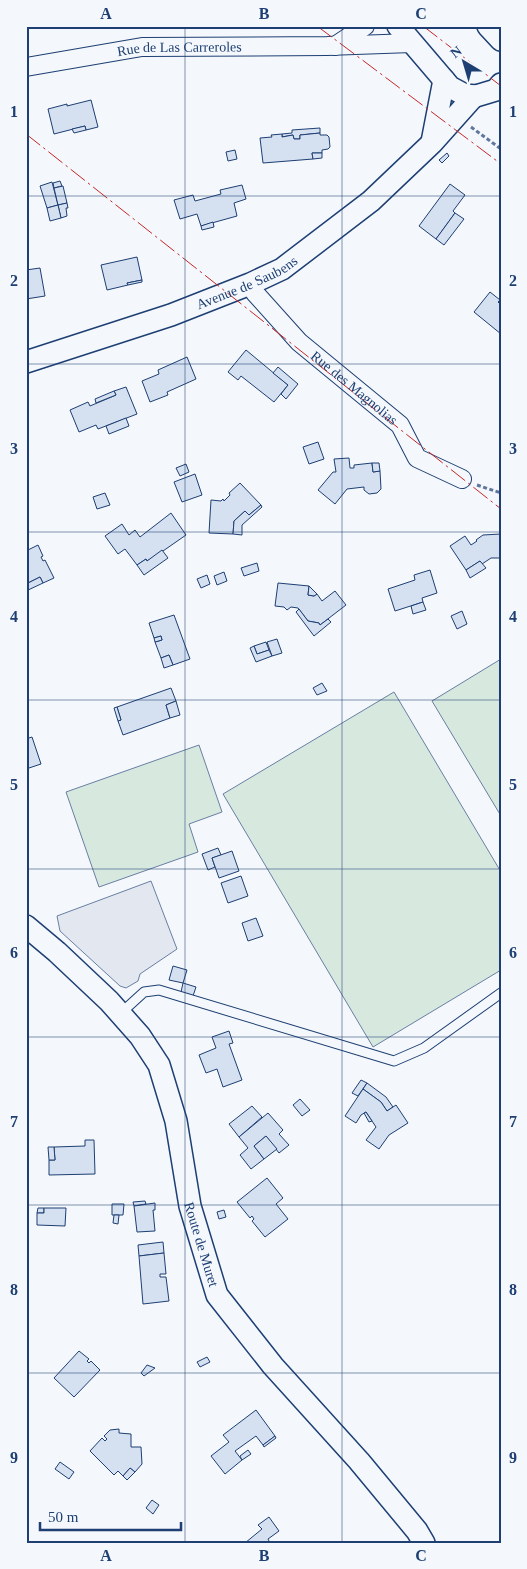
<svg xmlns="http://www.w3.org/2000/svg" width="527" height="1569" font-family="Georgia,serif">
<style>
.pitch{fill:#d7e8df;stroke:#687fa3}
.parking{fill:#e3e8f0;stroke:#687fa3}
.building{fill:#d5e0f0;stroke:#1d3f73}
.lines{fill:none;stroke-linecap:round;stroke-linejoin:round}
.service-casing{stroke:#1d3f73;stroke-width:11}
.minor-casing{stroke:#1d3f73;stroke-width:20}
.tertiary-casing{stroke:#1d3f73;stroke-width:24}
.path{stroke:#5e769c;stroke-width:3;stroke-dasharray:4 2.5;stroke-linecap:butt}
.service{stroke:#f4f7fb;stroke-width:9}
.minor{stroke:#f4f7fb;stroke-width:18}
.tertiary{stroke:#f4f7fb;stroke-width:21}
.power{stroke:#c62828;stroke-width:1;stroke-dasharray:18 4 2.5 4;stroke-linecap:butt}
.grid{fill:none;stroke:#1d3f73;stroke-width:1;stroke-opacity:0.55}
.labels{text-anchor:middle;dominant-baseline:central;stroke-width:4;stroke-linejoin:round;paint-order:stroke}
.street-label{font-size:14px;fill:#1d3f73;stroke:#f4f7fb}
.neatline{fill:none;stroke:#1d3f73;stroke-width:2}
.grid-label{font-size:16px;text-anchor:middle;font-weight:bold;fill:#1d3f73}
</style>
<rect width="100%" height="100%" fill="#f4f7fb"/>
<!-- pitch -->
<g class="pitch">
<polygon points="501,659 501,816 432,701"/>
<polygon points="394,692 501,872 501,970 373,1047 223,794"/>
<polygon points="199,745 222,812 189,824 198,852 99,887 66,792"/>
</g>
<!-- parking -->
<polygon class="parking" points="151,881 177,949 140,974 138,981 126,988 120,986 60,931 57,916"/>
<!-- building -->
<g class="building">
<polygon points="91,100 98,127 86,130 85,126 54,134 48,109 67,104 67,106"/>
<polygon points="85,126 86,130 74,133 72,129"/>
<polygon points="320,128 320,133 300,135 300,139 294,139 293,135 282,137 282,134 292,133 292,130"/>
<polygon points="320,133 320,135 327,135 329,137 330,147 328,149 322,150 322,153 312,153 313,159 263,163 260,138 272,137 271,135 282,134 282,137 293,135 294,139 300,139 300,135"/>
<polygon points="235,150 237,159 228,161 226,152"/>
<polygon points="312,153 322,153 322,158 313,159"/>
<polygon points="447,153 449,156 442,163 439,160"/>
<polygon points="60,181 62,186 54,188 53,183"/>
<polygon points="52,182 58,205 47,208 40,186"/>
<polygon points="450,184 465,195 453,211 455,213 436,239 419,226"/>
<polygon points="242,185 246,199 234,203 237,216 201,226 197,214 180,219 174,200 193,195 195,201 221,194 220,190"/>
<polygon points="63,186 67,203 58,205 54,188"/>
<polygon points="67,203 68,208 66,208 67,216 61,218 58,205"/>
<polygon points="58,205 61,218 50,221 47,208"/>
<polygon points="455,213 464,219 444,245 436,239"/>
<polygon points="213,222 214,227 202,230 201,226"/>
<polygon points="137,257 142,280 127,283 128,285 107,290 101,265"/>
<polygon points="40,268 45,296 26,299 26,270"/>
<polygon points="142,280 142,282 128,285 127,283"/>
<polygon points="490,292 500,300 498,302 501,305 501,334 474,312"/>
<polygon points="246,350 288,385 274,402 241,376 238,380 228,372"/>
<polygon points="187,357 196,379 167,392 168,395 150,402 142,381 159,374 158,370"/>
<polygon points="278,367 298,384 286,399 281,394 288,385 273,373"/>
<polygon points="126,387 137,414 98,429 96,425 79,432 70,410 88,402 90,406 116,395 114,391"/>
<polygon points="114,391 116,395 96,403 95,399"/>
<polygon points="126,418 129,426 109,434 106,426"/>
<polygon points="318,442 324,459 309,464 303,447"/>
<polygon points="349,458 350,468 354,468 354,465 372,463 373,472 380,471 381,489 377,493 369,494 364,490 364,487 347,489 335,504 318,490 333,472 336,472 334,459"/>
<polygon points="372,463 379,463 380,471 373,472"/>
<polygon points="186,464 189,472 180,476 176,468"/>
<polygon points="195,474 202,495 182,502 174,482"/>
<polygon points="240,483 261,505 249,515 245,511 234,521 233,534 209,533 211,500 221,501 223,499 224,501 230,495 229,493"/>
<polygon points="105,493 110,505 97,509 93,497"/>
<polygon points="261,505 262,507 242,525 242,535 233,534 234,521 245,511 249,515"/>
<polygon points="171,513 186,535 163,551 147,561 146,559 137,565 125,549 118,554 105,536 122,524 129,535 135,530 140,537"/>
<polygon points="501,534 501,558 491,558 482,564 480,561 466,570 450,546 465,536 471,545 477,541 476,540 483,535"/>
<polygon points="38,545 43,556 41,557 43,561 45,560 54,578 43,583 40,577 26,584 26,551"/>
<polygon points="162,550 168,558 144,575 137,565 146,559 147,561"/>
<polygon points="480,561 486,568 470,578 466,570"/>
<polygon points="257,563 259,571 244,576 241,568"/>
<polygon points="430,570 437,593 422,598 423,602 395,611 388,589 415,580 414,575"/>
<polygon points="224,572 227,581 217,585 214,576"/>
<polygon points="207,575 210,584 201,588 197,579"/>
<polygon points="40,577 43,583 26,591 26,584"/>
<polygon points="278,583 309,586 308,595 314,596 317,594 322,601 335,591 346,605 320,625 319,623 308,621 298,608 291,607 287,610 284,607 275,606"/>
<polygon points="309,586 317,594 314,596 308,595"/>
<polygon points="423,602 426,610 413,614 411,606"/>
<polygon points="299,609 308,621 319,623 320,625 328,619 331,622 314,636 296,612"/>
<polygon points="462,611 467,624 457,629 451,616"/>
<polygon points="174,615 190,659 173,665 169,655 161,658 155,642 162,640 161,636 154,638 149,623"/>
<polygon points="161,636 162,640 155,642 154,638"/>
<polygon points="277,639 282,653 272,656 267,642"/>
<polygon points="266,642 269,650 257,654 254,646"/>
<polygon points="254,646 257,654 269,650 272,656 256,662 250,648"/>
<polygon points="169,655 173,665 164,668 161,658"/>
<polygon points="322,683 327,691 317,695 313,688"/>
<polygon points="171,688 176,701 166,705 170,718 123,735 118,721 121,720 117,707"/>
<polygon points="176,701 180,715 170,718 166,705"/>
<polygon points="117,707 121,720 118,721 114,708"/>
<polygon points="32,737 41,764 26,769 26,739"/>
<polygon points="218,848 221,855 212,858 215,867 208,870 202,854"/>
<polygon points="232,851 239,871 219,878 212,858"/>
<polygon points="241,876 248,896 228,903 221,883"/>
<polygon points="256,918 263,936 248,941 242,923"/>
<polygon points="173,966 187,970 183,983 196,987 193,996 181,992 183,983 169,980"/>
<polygon points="229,1031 233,1043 229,1044 242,1080 223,1087 217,1069 206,1073 199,1055 216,1048 212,1037"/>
<polygon points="361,1080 367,1083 358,1096 352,1093"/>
<polygon points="367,1083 386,1097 393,1107 387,1111 381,1102 363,1089"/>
<polygon points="363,1089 381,1102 387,1111 396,1105 408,1123 389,1135 379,1149 366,1140 376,1127 366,1112 361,1115 356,1123 345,1116"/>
<polygon points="300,1099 310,1110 302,1116 293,1105"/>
<polygon points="252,1106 262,1117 239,1137 229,1124"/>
<polygon points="366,1112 372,1121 369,1122 364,1113"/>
<polygon points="268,1113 283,1130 279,1134 289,1145 279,1153 266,1136 254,1146 264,1159 251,1169 240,1155 248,1148 239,1137"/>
<polygon points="266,1136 277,1149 264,1159 254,1146"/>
<polygon points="85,1140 94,1140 95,1174 49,1175 49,1160 55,1160 54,1147 85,1146"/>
<polygon points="48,1147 54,1147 55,1160 49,1160"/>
<polygon points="267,1178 283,1198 276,1204 288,1219 265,1237 252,1221 254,1219 252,1216 250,1218 237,1202"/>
<polygon points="145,1201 146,1204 134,1206 133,1202"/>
<polygon points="155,1203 155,1210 153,1210 155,1231 137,1232 134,1206"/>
<polygon points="112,1204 124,1204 123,1215 112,1215"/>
<polygon points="38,1208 44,1208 44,1213 37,1213"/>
<polygon points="44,1208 66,1208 65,1226 37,1225 37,1213 44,1213"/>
<polygon points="224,1210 226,1217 219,1219 217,1212"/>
<polygon points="114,1215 119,1215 118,1224 113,1223"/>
<polygon points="163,1242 164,1253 139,1256 138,1245"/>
<polygon points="164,1253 166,1274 160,1274 160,1277 166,1277 169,1301 143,1304 139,1256"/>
<polygon points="79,1351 89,1359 87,1361 89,1363 91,1361 100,1370 74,1397 54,1378"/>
<polygon points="207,1357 210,1362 200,1367 197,1362"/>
<polygon points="147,1365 155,1368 144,1376 141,1373"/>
<polygon points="256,1410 275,1436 263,1445 256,1436 235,1451 242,1460 225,1474 211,1456 229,1442 223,1435"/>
<polygon points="119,1429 119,1433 131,1434 131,1447 141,1447 142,1464 135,1472 130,1468 123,1476 118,1471 114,1475 90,1451 102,1438 105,1441 107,1439 104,1436 110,1430"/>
<polygon points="275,1436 276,1438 264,1447 263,1445"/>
<polygon points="248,1450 251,1454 242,1460 240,1456"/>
<polygon points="60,1462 74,1472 69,1479 55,1469"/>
<polygon points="130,1468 135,1472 127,1480 123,1476"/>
<polygon points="152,1500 159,1505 153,1514 146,1508"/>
<polygon points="269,1517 279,1531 268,1539 270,1543 245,1543 262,1529 258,1525"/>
</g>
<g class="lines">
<defs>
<polyline id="service" points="121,1013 144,992 159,990 394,1061 424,1048 501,993"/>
<g id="minor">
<polyline points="335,46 365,26"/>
<path id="s1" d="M 26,67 L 142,47 L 327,46 L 412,43"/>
<path id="s2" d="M 250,284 L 255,293 L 299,342 L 400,425 L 417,458 L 462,479"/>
</g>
<g id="tertiary">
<polyline points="398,26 450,87 465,95 476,96 496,90 501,84"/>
<polyline points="488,26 501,40"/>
<polyline points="432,142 444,80"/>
<path id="s3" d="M 26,362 L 171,315 L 250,284 L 282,269 L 371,201 L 432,143 L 474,96"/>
<path id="s4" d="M 26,926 L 57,952 L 109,1001 L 140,1036 L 159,1065 L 176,1121 L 190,1206 L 217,1295 L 273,1366 L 359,1461 L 417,1531 L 424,1543"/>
</g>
</defs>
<!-- service casing -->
<use href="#service" class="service-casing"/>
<!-- minor casing -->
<use href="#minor" class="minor-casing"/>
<!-- tertiary casing -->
<use href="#tertiary" class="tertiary-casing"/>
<!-- path -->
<g class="path">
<polyline points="471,127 501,149"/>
<polyline points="477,485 501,493"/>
</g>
<!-- service -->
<use href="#service" class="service"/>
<!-- minor -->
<use href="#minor" class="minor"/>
<!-- tertiary -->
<use href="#tertiary" class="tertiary"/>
<!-- power -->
<g class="power">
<polyline points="317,26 501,164"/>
<polyline points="423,26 501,86"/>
<polyline points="26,134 501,509"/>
</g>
</g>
<!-- grid -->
<path class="grid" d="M 185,26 L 185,1543M 342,26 L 342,1543M 26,196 L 501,196M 26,364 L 501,364M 26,532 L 501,532M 26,700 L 501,700M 26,869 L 501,869M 26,1037 L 501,1037M 26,1205 L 501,1205M 26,1373 L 501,1373"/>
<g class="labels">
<!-- street labels -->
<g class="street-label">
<text stroke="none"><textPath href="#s1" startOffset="155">Rue de Las Carreroles</textPath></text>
<text stroke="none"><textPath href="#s3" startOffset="235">Avenue de Saubens</textPath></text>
<text stroke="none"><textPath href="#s2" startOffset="148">Rue des Magnolias</textPath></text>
<text stroke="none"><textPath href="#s4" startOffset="378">Route de Muret</textPath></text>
</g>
</g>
<!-- border -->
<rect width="527" height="1569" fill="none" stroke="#f4f7fb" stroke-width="55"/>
<!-- north arrow -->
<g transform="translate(464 62) rotate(322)" stroke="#f4f7fb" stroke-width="4" paint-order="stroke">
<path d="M0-4L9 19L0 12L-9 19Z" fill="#1d3f73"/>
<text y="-8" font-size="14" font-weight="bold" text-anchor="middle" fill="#1d3f73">N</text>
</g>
<!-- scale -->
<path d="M40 1522v8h141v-8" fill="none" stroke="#1d3f73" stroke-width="2.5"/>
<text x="48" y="1522" font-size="15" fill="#1d3f73" stroke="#f4f7fb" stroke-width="4" paint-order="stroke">50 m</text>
<rect x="28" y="28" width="472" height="1514" class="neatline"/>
<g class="grid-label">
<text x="106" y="19">A</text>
<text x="264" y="19">B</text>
<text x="421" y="19">C</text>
<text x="14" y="117">1</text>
<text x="513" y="117">1</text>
<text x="14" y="286">2</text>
<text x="513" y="286">2</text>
<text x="14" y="454">3</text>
<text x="513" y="454">3</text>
<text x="14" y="622">4</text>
<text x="513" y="622">4</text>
<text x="14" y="790">5</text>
<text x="513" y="790">5</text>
<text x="14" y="958">6</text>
<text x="513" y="958">6</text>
<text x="14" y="1127">7</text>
<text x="513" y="1127">7</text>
<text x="14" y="1295">8</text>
<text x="513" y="1295">8</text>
<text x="14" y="1463">9</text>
<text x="513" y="1463">9</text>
<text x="106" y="1561">A</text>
<text x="264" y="1561">B</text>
<text x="421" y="1561">C</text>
</g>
</svg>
